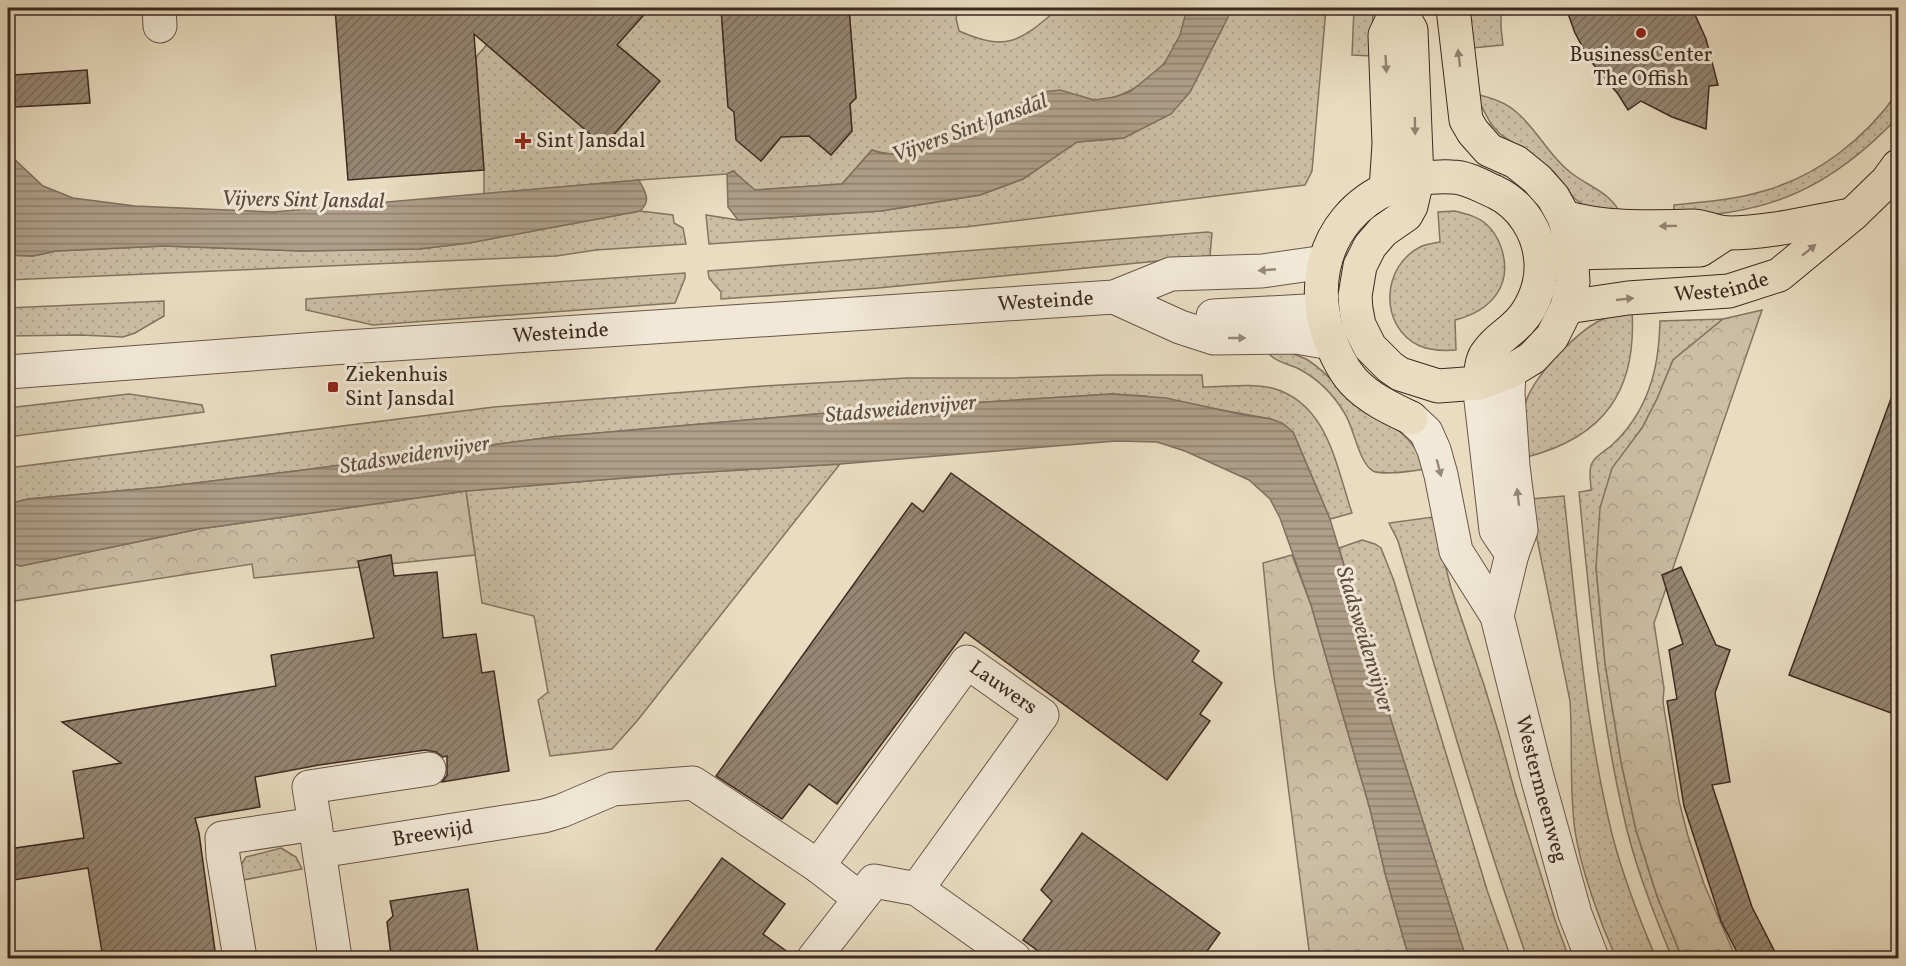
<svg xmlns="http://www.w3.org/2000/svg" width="1906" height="966" font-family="Vollkorn,serif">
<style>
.green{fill:url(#green-dots);stroke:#847462;stroke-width:1.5}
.forest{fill:url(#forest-crowns);stroke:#847462;stroke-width:1.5}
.water{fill:url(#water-rules);stroke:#81705f;stroke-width:1.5}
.building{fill:url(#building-hatch);stroke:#3d291f;stroke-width:1.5}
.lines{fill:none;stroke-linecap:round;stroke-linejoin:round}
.minor-casing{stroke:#685648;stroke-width:35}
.major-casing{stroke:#3d291f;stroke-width:35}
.minor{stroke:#f1e8d7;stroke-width:33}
.major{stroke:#e9dcc1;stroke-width:33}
.oneway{fill:#938270}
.oneway2{fill:#97887b}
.poi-dot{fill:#8f2418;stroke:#f1e8d7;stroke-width:2}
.labels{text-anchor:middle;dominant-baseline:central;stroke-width:6;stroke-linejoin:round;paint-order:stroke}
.poi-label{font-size:21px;fill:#3d291f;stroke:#f1e8d7;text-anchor:start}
.street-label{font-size:21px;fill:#3d291f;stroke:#f1e8d7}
.water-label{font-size:22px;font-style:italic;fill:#5f4c3f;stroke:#f1e8d7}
</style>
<defs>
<pattern id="green-dots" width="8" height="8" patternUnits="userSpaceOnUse" patternTransform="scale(1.5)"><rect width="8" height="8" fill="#ccbea5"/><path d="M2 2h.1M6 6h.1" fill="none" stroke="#b0a38e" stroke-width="1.8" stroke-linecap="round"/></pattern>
<pattern id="forest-crowns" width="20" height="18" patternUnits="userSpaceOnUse" patternTransform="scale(1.5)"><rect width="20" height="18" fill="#ccbea5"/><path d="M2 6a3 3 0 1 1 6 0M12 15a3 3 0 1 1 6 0" fill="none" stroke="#b0a38e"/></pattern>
<pattern id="water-rules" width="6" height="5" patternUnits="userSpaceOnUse" patternTransform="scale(1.5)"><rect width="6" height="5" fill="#af9f8a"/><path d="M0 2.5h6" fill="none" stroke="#908270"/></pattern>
<pattern id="building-hatch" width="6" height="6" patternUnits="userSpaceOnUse" patternTransform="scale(1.5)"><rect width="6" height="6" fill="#968673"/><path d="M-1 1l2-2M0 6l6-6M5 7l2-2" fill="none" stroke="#7c6e5e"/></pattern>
</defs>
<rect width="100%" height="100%" fill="#e9dcc1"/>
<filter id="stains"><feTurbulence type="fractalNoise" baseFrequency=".00333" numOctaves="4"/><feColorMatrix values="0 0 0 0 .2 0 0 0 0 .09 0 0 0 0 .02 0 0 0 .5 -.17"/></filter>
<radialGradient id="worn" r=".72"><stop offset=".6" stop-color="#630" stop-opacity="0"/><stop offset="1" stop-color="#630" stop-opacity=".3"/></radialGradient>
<!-- green -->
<g class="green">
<path d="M 574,8 L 619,8 L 637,22 L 650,8 L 721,8 L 728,107 L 734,112 L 761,161 L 786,131 L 802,130 L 831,155 L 852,131 L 850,104 L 856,98 L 849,8 L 959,8 L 956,18 L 959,31 C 1009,53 1021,40 1059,8 L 1186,8 C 1188,23 1174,50 1165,62 C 1159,70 1138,87 1129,91 C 1120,96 1104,101 1094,100 C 1084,99 1078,92 1068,96 C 1039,105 1008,113 980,125 C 943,141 914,164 872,150 L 842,184 L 754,190 L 733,171 L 727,174 L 639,180 L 484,194 L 484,170 L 476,57 L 492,39 L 504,60 L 601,143 L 608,141 L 655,87 L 657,83 L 654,76 Z"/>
<polygon points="1231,8 1326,8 1312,171 1305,185 965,227 709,244 706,215 738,220 881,211 980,195 1023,179 1077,142 1124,138 1190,92 1228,17"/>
<polygon points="1354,8 1373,8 1372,56 1352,55"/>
<polygon points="1468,8 1501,8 1501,28 1503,45 1472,48"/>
<path d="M 1898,92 L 1898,117 C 1834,185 1769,217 1674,216 L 1674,205 C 1703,202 1732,200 1760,192 C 1817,177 1865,139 1898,92 Z"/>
<path d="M 1475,94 C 1489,97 1503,101 1514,110 C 1536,127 1548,155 1570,172 C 1590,188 1612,192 1622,217 L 1587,208 L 1574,198 L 1554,172 L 1542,162 L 1500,134 L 1491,124 Z"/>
<polygon points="640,211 673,215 674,223 683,228 686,244 596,250 556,256 8,280 8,255 33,256 56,251 164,246 302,251 419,249 469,243"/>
<path d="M 1455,211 C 1466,214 1476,216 1485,223 C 1492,229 1498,238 1501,247 C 1514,285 1491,311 1455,320 L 1456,350 C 1444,351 1432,351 1420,346 C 1378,327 1381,265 1422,246 C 1428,244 1434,243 1440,242 L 1438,212 Z"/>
<polygon points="1208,232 1212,233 1210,256 878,288 721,299 721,292 709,278 708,271"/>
<polygon points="685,273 685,278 675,303 373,325 306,310 306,299"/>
<polygon points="164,301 164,316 135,333 123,337 81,335 8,336 8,308"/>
<path d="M 1632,311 C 1637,391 1604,437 1527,457 C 1526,442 1522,425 1524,410 C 1527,382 1573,336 1597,322 C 1608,316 1620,313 1632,311 Z"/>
<path d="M 1723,319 L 1673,360 L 1657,399 L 1642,428 L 1629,446 L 1596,567 L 1605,663 L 1621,762 L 1636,830 L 1657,896 L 1682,958 L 1672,958 C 1655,916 1638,874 1627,830 C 1600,719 1590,605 1579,492 L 1591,490 C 1591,482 1588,470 1592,463 C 1596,455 1607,450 1613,444 C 1623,435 1632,423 1639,411 C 1655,382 1659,354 1660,321 Z"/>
<path d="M 1270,350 C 1283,351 1294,353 1306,359 C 1317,365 1325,374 1334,382 C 1369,412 1407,425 1428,469 C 1415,470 1384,476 1373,471 C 1359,463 1354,428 1345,414 C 1334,395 1318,379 1299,369 C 1289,364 1278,363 1270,355 Z"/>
<path d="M 1107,375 L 1202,375 L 1203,387 C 1225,387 1250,383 1272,388 C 1328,403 1336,466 1352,513 L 1330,519 L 1293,432 L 1271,419 L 1145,396 L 1112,394 L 861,410 L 552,437 L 296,471 L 162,487 L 28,499 L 8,504 L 8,468 L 494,407 L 763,386 L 907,378 L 1007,378 Z"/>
<polygon points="129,394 202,405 204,412 8,437 8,408"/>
<polygon points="840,464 637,721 612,749 550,756 538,700 548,692 534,616 482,603 466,491 674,474"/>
<path d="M 1564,496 C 1576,609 1585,723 1612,834 C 1623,877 1639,918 1656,958 L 1616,958 C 1600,922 1581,870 1575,831 C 1569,788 1573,744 1570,701 L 1535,529 L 1531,499 Z"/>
<path d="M 1433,517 L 1451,588 L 1484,685 L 1499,734 L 1515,792 L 1555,920 L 1569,958 L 1527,958 C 1479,821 1439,681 1398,541 L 1389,523 Z"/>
<polygon points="1362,540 1375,544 1381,548 1394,581 1487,890 1511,958 1466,958 1378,679 1339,548"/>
<polygon points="281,848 296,857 302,869 238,881 240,867 246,857"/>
</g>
<!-- forest -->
<g class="forest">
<polygon points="1762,310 1654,623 1664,688 1663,702 1679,801 1688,836 1704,884 1736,958 1682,958 1657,896 1636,830 1621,762 1605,663 1596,567 1600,508 1612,468 1642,428 1657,399 1673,360 1723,319"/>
<polygon points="466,491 475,555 254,578 252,564 8,602 8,563 21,566 199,529"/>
<polygon points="1292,555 1311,605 1370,809 1386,877 1409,958 1310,958 1274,676 1263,563"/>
</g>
<!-- water -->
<g class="water">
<polygon points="1186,8 1231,8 1228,17 1190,92 1171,114 1124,138 1077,142 1023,179 980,195 881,211 738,220 728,207 727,174 733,171 755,190 842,184 872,150 880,153 905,155 930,149 1043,92 1060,90 1094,100 1115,97 1131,91 1164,64 1180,35 1186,12"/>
<path d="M 8,149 L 11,156 L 43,186 L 73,198 L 135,206 L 273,212 L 639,180 C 645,192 652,200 640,211 L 469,243 L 419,249 L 302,251 L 164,246 L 56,251 L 33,256 L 8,255 Z"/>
<polygon points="1112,394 1166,398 1244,415 1271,419 1282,423 1293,432 1330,519 1378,679 1466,958 1409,958 1386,877 1370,809 1311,605 1280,518 1270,499 1249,480 1185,451 1157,442 1116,441 840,464 674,474 466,491 199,529 21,566 8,563 8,504 28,499 162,487 296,471 552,437 861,410"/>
</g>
<!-- building -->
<g class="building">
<polygon points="335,8 650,8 617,45 660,81 604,146 474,34 484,170 348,180"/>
<polygon points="721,8 849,8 856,98 850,104 852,131 831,155 809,136 781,137 761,161 736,140 734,112 728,107"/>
<polygon points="1566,8 1692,8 1706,39 1718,85 1709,86 1706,129 1672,117 1641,101 1628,110 1618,94 1589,59 1575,33"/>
<polygon points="87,70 90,103 15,107 14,75"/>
<polygon points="1895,388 1899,389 1899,716 1789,675"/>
<polygon points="951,473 1199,651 1192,661 1222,683 1200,714 1210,721 1167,780 965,632 837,804 809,784 782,819 716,776 912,503 923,512"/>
<polygon points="391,555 394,576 437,572 443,638 476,634 482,673 494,671 509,771 442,782 447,775 447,756 443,757 436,752 425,750 319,765 255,777 260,807 195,818 199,833 216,958 103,958 88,868 14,880 9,849 84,838 73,771 121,763 62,722 276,686 271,655 374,638 358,561"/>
<polygon points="1681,567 1716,645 1730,650 1715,693 1730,782 1712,785 1752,907 1778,958 1740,958 1721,921 1684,806 1667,701 1677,699 1669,650 1683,644 1662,575"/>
<polygon points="1082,833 1220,933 1202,958 1048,958 1023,940 1052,901 1041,890"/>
<polygon points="722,858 785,904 763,934 796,958 650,958"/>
<polygon points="468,889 479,958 400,958 399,954 391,955 387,922 393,916 390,901"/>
</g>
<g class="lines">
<defs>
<g id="minor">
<polyline points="159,8 160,26"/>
<polyline points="1114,297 1180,327 1214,338 1296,337 1331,343"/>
<polyline points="1213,316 1306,311 1322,314"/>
<path id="s1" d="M 8,372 L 332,348 L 1114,297 L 1171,274 L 1262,271 L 1325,262"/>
<polyline points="1479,383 1496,530 1512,554"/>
<path id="s2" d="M 1411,418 L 1426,432 L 1434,450 L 1441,475 L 1456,551 L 1497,616 L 1536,773 L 1575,914 L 1592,958"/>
<polyline points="1497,616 1512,554 1521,530 1513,466 1508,393 1509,372"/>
<polyline points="315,824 309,787 429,769"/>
<path id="s3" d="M 320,851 L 544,816 L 561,811 L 613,789 L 693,783 L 818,866 L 859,898"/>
<path id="s4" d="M 818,866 L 967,662 L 1042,715 L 917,889"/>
<polyline points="240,958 223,856 222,838 315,824 335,958"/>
<polyline points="814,958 874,881 917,889 1014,958"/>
</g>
<g id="major">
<polyline points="1398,8 1411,30 1417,180 1411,206 1406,215 1383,231 1370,246 1360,266 1355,296 1356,309 1359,325 1370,347 1390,367 1400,374 1438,386 1479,383 1509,372 1532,358 1552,337 1567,307 1573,282 1570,237 1564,217 1553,197 1537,179 1516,162 1489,150 1473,132 1466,120 1453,8"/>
<polyline points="1386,190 1389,144 1385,35 1398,8"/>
<path d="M 1564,217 C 1606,229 1650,227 1692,226 C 1705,226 1716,233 1728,233 C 1769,233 1811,222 1851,215"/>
<polyline points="1550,250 1572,253 1700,250 1726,233"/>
<path id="s5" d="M 1567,307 L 1628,298 L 1729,291 L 1779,275 L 1853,214 L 1887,181 L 1898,166"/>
<path d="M 1411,418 C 1392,409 1370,399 1354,382 C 1341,368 1333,349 1327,330 C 1302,243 1363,173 1452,177 C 1467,177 1481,186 1495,192 C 1522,205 1540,233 1541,264 C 1542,287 1531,313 1513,328 C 1504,336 1494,342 1487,353 C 1481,360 1481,374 1479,383"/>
</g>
</defs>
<!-- minor casing -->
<use href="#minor" class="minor-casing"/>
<!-- major casing -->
<use href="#major" class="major-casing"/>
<!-- minor -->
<use href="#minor" class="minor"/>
<!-- major -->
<use href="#major" class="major"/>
</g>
<!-- one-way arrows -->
<defs><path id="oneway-solid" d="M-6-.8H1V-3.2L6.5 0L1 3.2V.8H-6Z" transform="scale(1.5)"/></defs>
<g class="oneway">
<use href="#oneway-solid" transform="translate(1459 58) rotate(-97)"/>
<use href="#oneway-solid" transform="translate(1386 64) rotate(87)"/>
<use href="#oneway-solid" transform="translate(1415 126) rotate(89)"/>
<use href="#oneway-solid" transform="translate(1668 226) rotate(179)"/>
<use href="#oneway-solid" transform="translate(1809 250) rotate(-39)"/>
<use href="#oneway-solid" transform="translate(1625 299) rotate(-6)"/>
</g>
<g class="oneway2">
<use href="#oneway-solid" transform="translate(1267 270) rotate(175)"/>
<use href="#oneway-solid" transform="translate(1237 338)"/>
<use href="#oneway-solid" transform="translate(1439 468) rotate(75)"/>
<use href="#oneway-solid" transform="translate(1518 497) rotate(-97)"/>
</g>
<!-- markers -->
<g class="poi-dot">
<circle cx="1641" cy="33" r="6"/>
<path d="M520 132h6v6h6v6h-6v6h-6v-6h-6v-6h6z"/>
<rect x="327" y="381" width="12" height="12" rx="3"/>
</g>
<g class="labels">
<!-- poi labels -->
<g class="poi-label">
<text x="1641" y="55" text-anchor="middle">BusinessCenter<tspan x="1641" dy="24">The Offish</tspan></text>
<text x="536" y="141">Sint Jansdal</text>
<text x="345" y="375">Ziekenhuis<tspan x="345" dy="24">Sint Jansdal</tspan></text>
</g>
<!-- street labels -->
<g class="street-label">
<text stroke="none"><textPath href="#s5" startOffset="156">Westeinde</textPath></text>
<text stroke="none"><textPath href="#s1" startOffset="1040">Westeinde</textPath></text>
<text stroke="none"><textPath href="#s1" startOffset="554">Westeinde</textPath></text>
<text stroke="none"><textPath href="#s4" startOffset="297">Lauwers</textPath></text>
<text stroke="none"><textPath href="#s2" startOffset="399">Westermeenweg</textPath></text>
<text stroke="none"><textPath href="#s3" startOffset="114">Breewijd</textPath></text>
</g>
<!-- water labels -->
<g class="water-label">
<text transform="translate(970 129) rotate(-20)">Vijvers Sint Jansdal</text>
<text transform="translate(303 201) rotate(1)">Vijvers Sint Jansdal</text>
<text transform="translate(901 410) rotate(-5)">Stadsweidenvijver</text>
<text transform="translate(415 456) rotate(-9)">Stadsweidenvijver</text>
<text transform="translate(1364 640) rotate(73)">Stadsweidenvijver</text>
</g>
</g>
<!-- margin -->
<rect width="1906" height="966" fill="none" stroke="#e9dcc1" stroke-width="30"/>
<rect x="9" y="9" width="1888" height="948" fill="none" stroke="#3d291f" stroke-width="3"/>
<rect x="15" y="15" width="1876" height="936" fill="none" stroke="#3d291f" stroke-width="1.5"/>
<rect width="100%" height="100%" filter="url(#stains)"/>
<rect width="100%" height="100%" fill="url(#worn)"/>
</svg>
